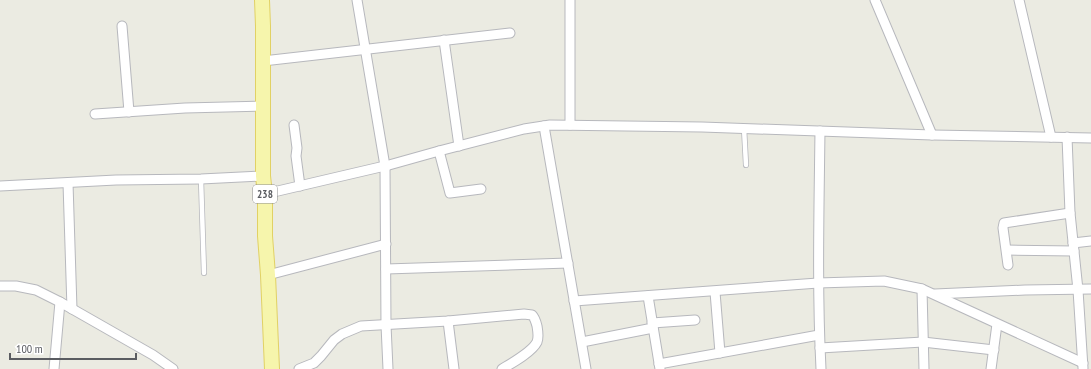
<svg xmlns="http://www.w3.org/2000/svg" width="1091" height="369" font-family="'PT Sans Narrow',sans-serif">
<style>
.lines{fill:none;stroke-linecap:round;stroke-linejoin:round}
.lane-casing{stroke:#b7b8bd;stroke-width:6}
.street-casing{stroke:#b7b8bd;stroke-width:11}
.primary-casing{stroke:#e1d164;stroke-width:16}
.lane{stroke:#fff;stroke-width:4.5}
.street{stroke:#fff;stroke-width:9}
.primary{stroke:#f6f5ac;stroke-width:14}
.labels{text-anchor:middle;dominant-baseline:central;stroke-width:3;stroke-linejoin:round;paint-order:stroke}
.shield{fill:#fff;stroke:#8c8d90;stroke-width:1}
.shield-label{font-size:11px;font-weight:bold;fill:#5a5c61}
</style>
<rect width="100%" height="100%" fill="#ebebe2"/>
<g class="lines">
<defs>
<g id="lane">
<polyline points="744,128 746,165"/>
<polyline points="201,179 204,273"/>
</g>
<g id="street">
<polyline points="357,0 385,166 386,325 388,369"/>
<polyline points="875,0 932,135"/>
<polyline points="1019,0 1051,137"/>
<polyline points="122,26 129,112"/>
<polyline points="444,40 459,146"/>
<polyline points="263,61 510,33"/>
<polyline points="95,114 185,108 263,106"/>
<polyline points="294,125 297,148 296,156 300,186"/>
<polyline points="570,125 570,0"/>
<polyline points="544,126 586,369"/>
<path d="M 820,131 C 819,210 817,290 821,369"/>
<polyline points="1067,137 1070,213 1078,290 1083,368"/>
<polyline points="439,151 450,193 481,189"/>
<polyline points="68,183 72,309"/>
<polyline points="0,186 116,180 201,179 263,176"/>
<polyline points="265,194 389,165 439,151 524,129 550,125 702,127 932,135 1091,138"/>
<polyline points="1073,243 1091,241"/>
<polyline points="1007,250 1074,251"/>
<polyline points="1008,265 1003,228 1004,223 1070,213"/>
<polyline points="386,269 568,263"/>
<polyline points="268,275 386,244"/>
<polyline points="0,286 16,286 36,290 60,302 153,355 173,369"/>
<polyline points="922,289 924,369"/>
<polyline points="715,292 720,353"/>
<polyline points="935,294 1025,290 1091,289"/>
<polyline points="648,296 660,369"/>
<polyline points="574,301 818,283 884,281 922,289 1083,363"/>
<polyline points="448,321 454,369"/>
<polyline points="652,323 695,320"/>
<polyline points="582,342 653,328"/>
<polyline points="820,348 923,342 994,350"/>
<polyline points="659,364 819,335"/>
<polyline points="54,369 60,302"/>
<path d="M 299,369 L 314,363 L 321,356 L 334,340 L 342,334 L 361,326 L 448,321 L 524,314 L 532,315 C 535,318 536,322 537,326 C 538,332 539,337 537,342 C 532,352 512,363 502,369"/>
<polyline points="991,369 997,324"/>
</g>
<polyline id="primary" points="262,0 263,26 263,176 265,194 265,236 268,275 272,369"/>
</defs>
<!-- lane casing -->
<use href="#lane" class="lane-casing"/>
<!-- street casing -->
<use href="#street" class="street-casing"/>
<!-- primary casing -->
<use href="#primary" class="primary-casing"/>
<!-- lane -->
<use href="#lane" class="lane"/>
<!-- street -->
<use href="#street" class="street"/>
<!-- primary -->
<use href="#primary" class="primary"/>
</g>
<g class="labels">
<!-- shield labels -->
<rect class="shield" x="253" y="185" width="24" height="18" rx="3"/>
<g class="shield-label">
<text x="265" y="194">238</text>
</g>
</g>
<!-- scale -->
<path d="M10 353v6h126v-6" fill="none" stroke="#5a5c61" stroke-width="2"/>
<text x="16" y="353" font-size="12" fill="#5a5c61" stroke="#ffffff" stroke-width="3" paint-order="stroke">100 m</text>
</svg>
